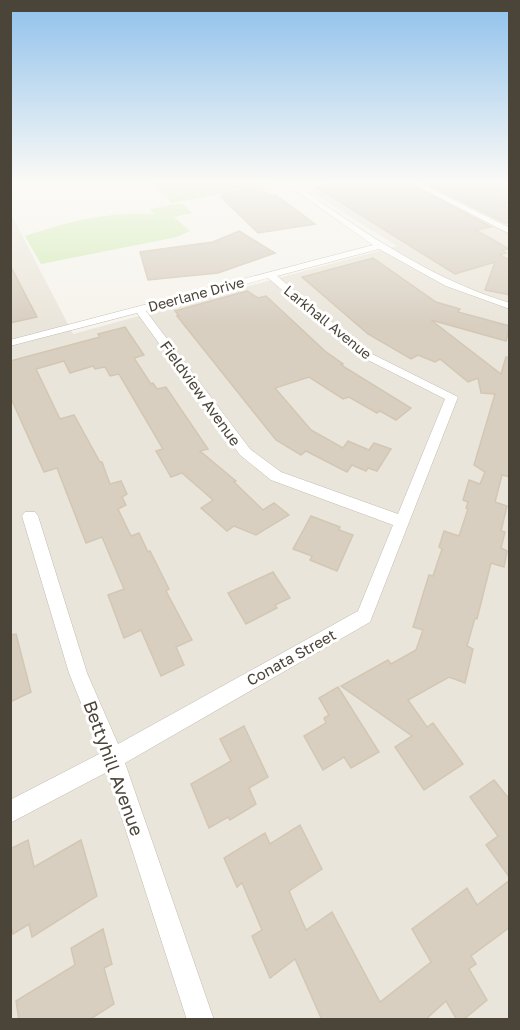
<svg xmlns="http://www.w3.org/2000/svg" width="520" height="1030" font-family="'Golos Text',sans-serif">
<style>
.residential{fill:#eae5da}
.green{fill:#d2eab5}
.building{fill:#d8cfc1;stroke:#d3c7b4;stroke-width:1.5}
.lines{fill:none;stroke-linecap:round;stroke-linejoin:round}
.minor-casing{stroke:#c2bbae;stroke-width:1}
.minor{fill:#fff;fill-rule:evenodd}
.labels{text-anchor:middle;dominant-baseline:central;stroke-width:6;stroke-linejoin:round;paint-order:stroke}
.far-street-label{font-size:14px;fill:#4b4439;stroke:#fff}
.street-label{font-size:15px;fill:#4b4439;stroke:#fff}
.near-street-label{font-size:18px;fill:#4b4439;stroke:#fff}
</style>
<rect width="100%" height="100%" fill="#f6f3ec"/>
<!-- residential -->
<polygon class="residential" points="294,181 509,181 509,1019 11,1019 10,212 73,334 397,246"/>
<!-- green -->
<g class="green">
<polygon points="272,181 275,183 172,203 152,182"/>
<path d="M 182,203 L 192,213 L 174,217 L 190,231 L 177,237 L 41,264 L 25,236 C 71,221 105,212 154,214 L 150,209 Z"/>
</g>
<!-- building -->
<g class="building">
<polygon points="340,181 405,181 491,227 476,230 509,249 502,250 506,253 500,255 510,260 510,295 485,290 495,262 455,274 316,187"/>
<polygon points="422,181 510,181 510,203 503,205 510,209 510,222 505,223"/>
<polygon points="259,187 271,196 276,195 315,224 258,233 221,197 225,196 222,194"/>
<polygon points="239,231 275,253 218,273 148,280 140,252 213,242"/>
<polygon points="373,258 436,302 460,309 458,312 510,326 506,341 431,320 501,374 506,357 510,358 510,477 502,475 495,502 507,506 501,531 505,532 501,548 507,551 504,567 491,563 477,619 475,618 467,646 473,649 465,683 449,677 408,700 427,727 433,723 463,764 424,790 395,747 412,736 341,686 388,660 391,664 416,650 423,630 413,627 429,575 433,576 442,549 439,547 444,531 459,536 468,509 466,508 468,502 463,500 469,480 480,484 485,472 474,465 495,394 481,393 478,378 468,382 440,359 435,362 418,355 411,359 368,334 302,277"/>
<polygon points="10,265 37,317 10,323"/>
<polygon points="247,291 258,298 266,296 325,351 343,364 341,365 411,408 396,420 380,411 377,413 349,397 343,399 309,377 275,388 311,430 343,448 348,441 369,450 374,443 391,449 377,471 368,468 366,471 352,465 347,472 306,451 301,455 276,440 177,316 179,316 175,311"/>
<polygon points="125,327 144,355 134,358 151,384 153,383 157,389 166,387 208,449 200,451 236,481 234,482 263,510 274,503 289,515 256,535 234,526 227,531 201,508 213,500 182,473 171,477 156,451 163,449 119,374 110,376 105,367 95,369 93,366 70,373 64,361 36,369 60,419 74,415 100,462 102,462 110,484 121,481 127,494 122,497 126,505 118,509 131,536 139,533 148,552 150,551 169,589 166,591 192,640 176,647 184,665 161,676 141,630 124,638 108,595 124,589 102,537 86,543 57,468 44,472 10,396 10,361 100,337 98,334"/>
<polygon points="311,516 340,527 339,530 353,535 337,571 310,560 312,556 293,549"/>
<polygon points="273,572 290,598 275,605 277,608 246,624 228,593"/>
<polygon points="16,634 31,692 10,702 10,635"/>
<polygon points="338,687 379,752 351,768 344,757 323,770 304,736 326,723 324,718 329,715 319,698"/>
<polygon points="244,726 268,777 249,788 256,804 230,820 228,817 209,828 191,784 231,761 220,739"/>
<polygon points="494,780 510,800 510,878 486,845 498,836 470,797"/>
<polygon points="300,825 322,869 289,891 306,930 332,912 380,1002 431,962 412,929 467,888 477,905 510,880 510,927 471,956 476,964 469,969 487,1000 463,1020 457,1020 446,1001 425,1020 322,1020 295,959 270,978 252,936 262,930 242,883 237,887 224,858 265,833 270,844"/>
<polygon points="28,840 34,867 81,840 97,896 32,937 29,924 13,934 10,920 10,849"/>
<polygon points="103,929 112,964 104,968 114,1004 89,1020 19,1020 16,1001 75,965 71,948"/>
</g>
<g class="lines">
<defs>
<g id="minor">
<path d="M 282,181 L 290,181 C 360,229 427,278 510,303 L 510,309 L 446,286 L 379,249 L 277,276 L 368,352 L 458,397 L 370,622 L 125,763 L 214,1020 L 187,1020 L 107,772 L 10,823 L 10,800 L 101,753 L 69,673 L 22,516 L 25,512 L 35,512 L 38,516 L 87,673 L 118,744 L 358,611 L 393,525 L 271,480 L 240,455 L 137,313 L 10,346 L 10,340 L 373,245 ZM 268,278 L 360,356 L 445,399 L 398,514 L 281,472 L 250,449 L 146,311 Z"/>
<polygon points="407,181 416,181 510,228 510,234"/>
</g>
</defs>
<!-- minor casing -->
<use href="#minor" class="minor-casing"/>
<!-- minor -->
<use href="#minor" class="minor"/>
</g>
<!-- sky -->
<linearGradient id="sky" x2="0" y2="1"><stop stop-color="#8fc1ec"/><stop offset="0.56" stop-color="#fbfaf6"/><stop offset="1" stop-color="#fbfaf6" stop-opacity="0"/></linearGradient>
<rect width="520" height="325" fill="url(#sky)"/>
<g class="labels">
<!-- far-street labels -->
<g class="far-street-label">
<text transform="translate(196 294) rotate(-15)">Deerlane Drive</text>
<text transform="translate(328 322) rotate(39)">Larkhall Avenue</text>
</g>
<!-- street labels -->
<g class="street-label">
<text transform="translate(201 393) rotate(54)">Fieldview Avenue</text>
<text transform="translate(291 657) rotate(-29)">Conata Street</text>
</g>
<!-- near-street labels -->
<g class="near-street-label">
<text transform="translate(114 768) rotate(70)">Bettyhill Avenue</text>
</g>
</g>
<!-- border -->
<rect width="520" height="1030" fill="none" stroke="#4b4439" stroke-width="24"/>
</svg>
